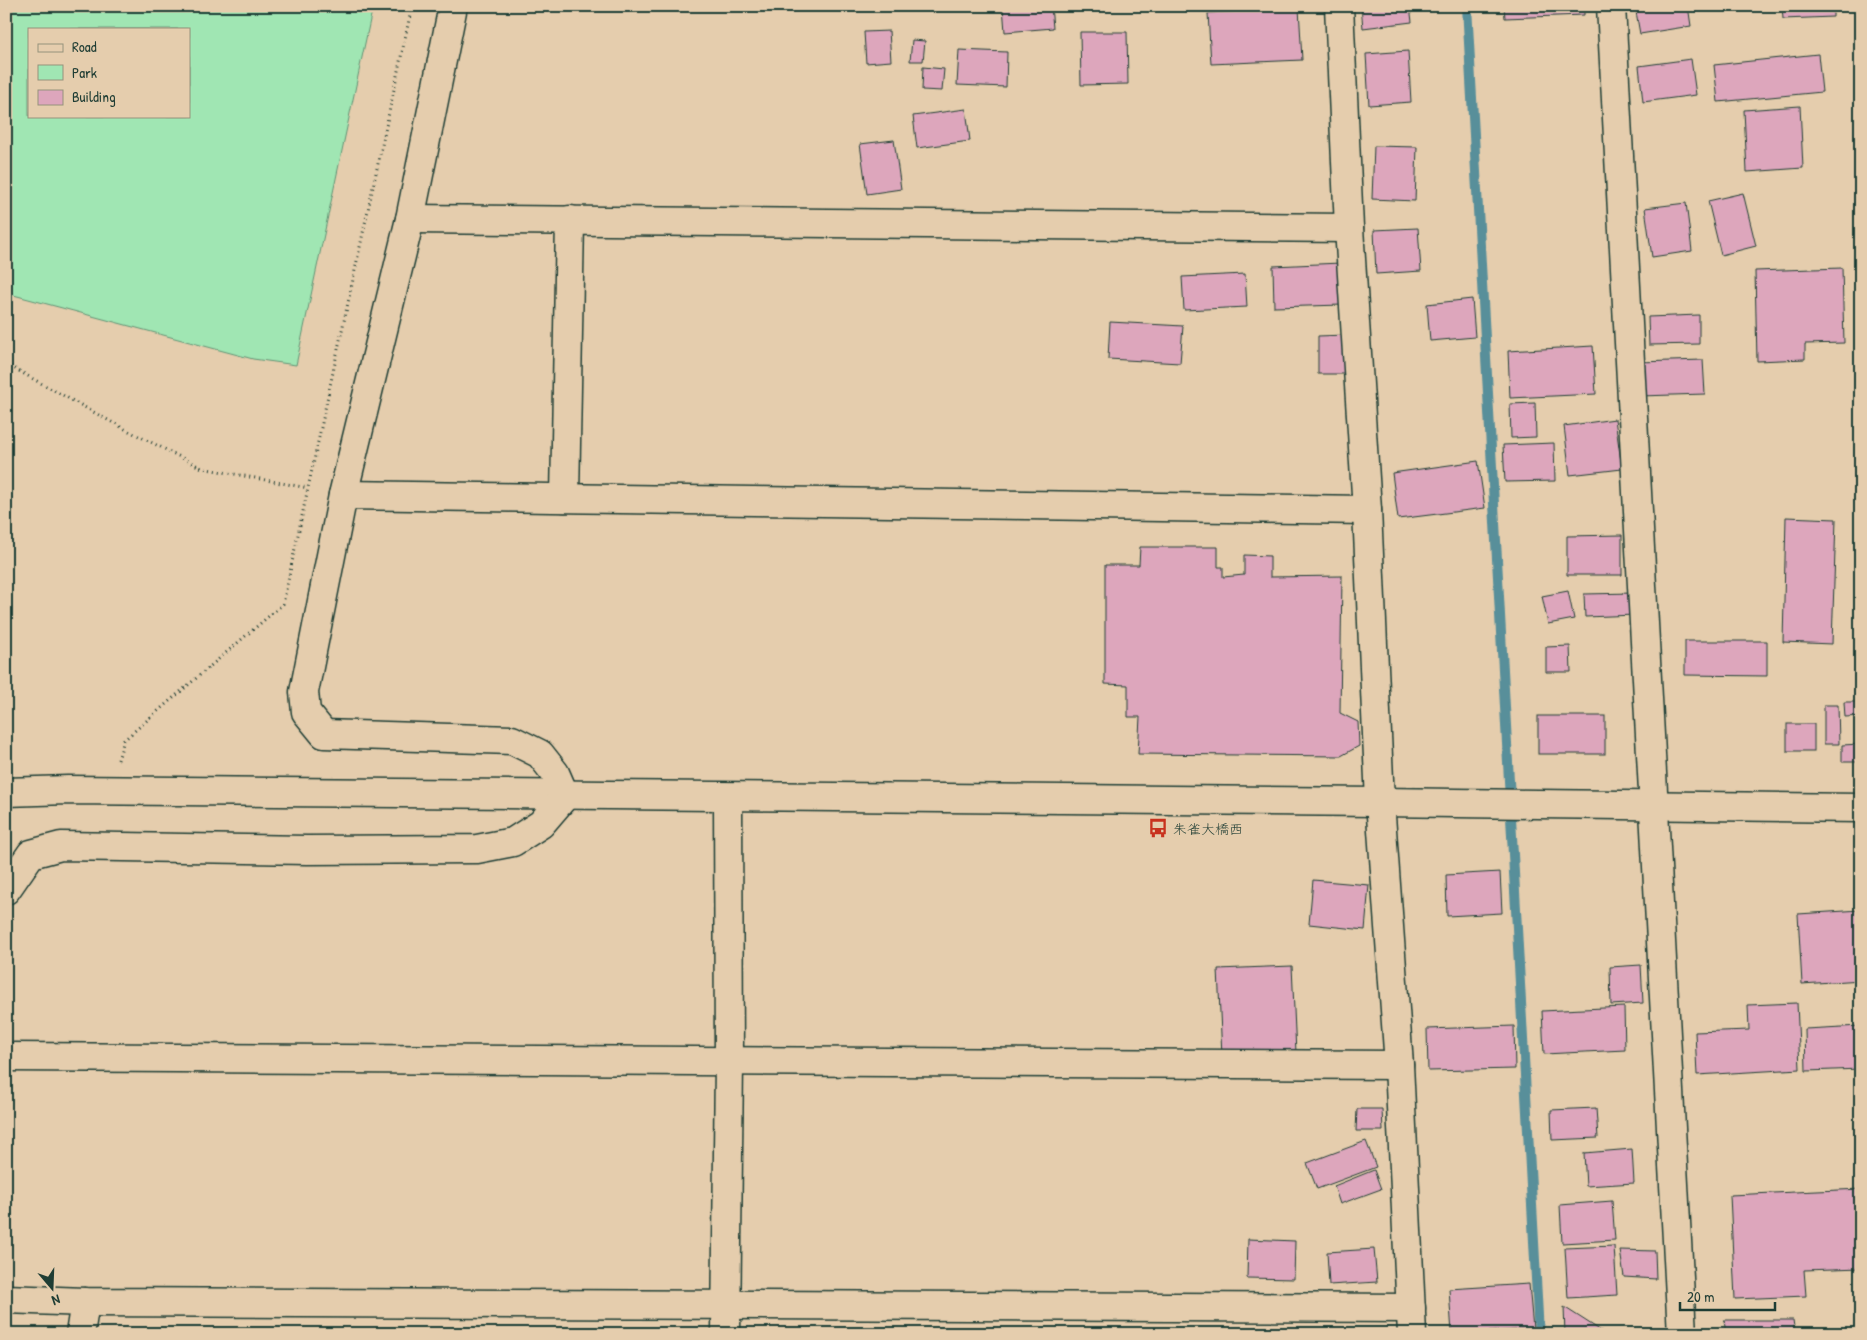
<svg xmlns="http://www.w3.org/2000/svg" width="1867" height="1340" font-family="'Patrick Hand','Klee One',sans-serif">
<style>
.green{fill:#a0e6b3;stroke:#609274;fill-rule:evenodd}
.lines{fill:none;stroke-linecap:round;stroke-linejoin:round}
.stream{stroke:#588f9a;stroke-width:10}
.building{fill:#dda6bc;stroke:#1f3d34}
.minor-casing{stroke:#1f3d34;stroke-width:31}
.path{stroke:#1f3d34;stroke-width:3;stroke-dasharray:1 4;stroke-linecap:butt}
.minor{stroke:#e5cdad;stroke-width:28}
.labels{text-anchor:middle;dominant-baseline:central;stroke-width:4;stroke-linejoin:round;paint-order:stroke}
.poi-label{font-size:14px;fill:#1f3d34;stroke:#e5cdad;text-anchor:start}
</style>
<rect width="100%" height="100%" fill="#e5cdad"/>
<filter id="ink" filterUnits="userSpaceOnUse"><feTurbulence type="fractalNoise" baseFrequency=".02" numOctaves="2"/><feDisplacementMap in="SourceGraphic" scale="10" xChannelSelector="R" yChannelSelector="G"/><feConvolveMatrix kernelMatrix="1 2 1 2 8 2 1 2 1" color-interpolation-filters="sRGB"/></filter>
<g filter="url(#ink)">
<!-- green -->
<path class="green" d="M 6,6 L 373,6 L 296,365 L 253,359 L 6,293 ZM 29,29 L 189,29 L 189,116 L 29,116 Z"/>
<g class="lines">
<!-- stream -->
<polyline class="stream" points="1467,6 1539,1334"/>
</g>
<!-- building -->
<g class="building">
<polygon points="1003,6 1051,6 1053,28 1005,32"/>
<polygon points="1361,6 1410,6 1412,22 1363,28"/>
<polygon points="1504,6 1584,6 1584,15 1505,18"/>
<polygon points="1635,6 1688,6 1691,26 1640,34"/>
<polygon points="1782,6 1833,6 1833,17 1783,19"/>
<polygon points="1299,8 1302,60 1211,64 1208,13"/>
<polygon points="889,31 891,61 866,63 864,32"/>
<polygon points="1080,32 1127,32 1128,84 1081,85"/>
<polygon points="912,40 925,41 923,61 910,61"/>
<polygon points="959,50 1007,52 1006,87 957,85"/>
<polygon points="1408,51 1411,102 1369,105 1366,54"/>
<polygon points="1818,54 1822,92 1718,102 1714,65"/>
<polygon points="1691,59 1696,95 1643,102 1639,66"/>
<polygon points="923,67 944,69 942,91 922,90"/>
<polygon points="1800,106 1803,168 1747,172 1744,110"/>
<polygon points="966,109 970,141 917,148 913,116"/>
<polygon points="894,140 901,189 867,194 860,144"/>
<polygon points="1374,146 1417,147 1415,201 1372,199"/>
<polygon points="1743,193 1756,246 1721,255 1708,201"/>
<polygon points="1686,203 1692,251 1652,257 1645,208"/>
<polygon points="1418,228 1421,271 1376,274 1374,230"/>
<polygon points="1341,263 1342,305 1274,307 1273,266"/>
<polygon points="1842,268 1844,343 1805,344 1805,359 1757,361 1755,271"/>
<polygon points="1245,274 1247,307 1184,310 1182,277"/>
<polygon points="1472,299 1475,337 1430,341 1427,304"/>
<polygon points="1699,315 1699,344 1649,345 1648,317"/>
<polygon points="1110,322 1183,326 1180,363 1108,359"/>
<polygon points="1346,335 1347,374 1318,374 1318,336"/>
<polygon points="1593,346 1596,394 1510,398 1508,351"/>
<polygon points="1703,360 1705,394 1640,396 1639,362"/>
<polygon points="1535,403 1536,437 1511,438 1510,404"/>
<polygon points="1615,419 1622,469 1570,475 1564,426"/>
<polygon points="1554,443 1555,481 1505,482 1503,445"/>
<polygon points="1478,461 1485,508 1398,519 1392,473"/>
<polygon points="1786,517 1836,519 1832,644 1783,642"/>
<polygon points="1622,535 1622,575 1567,575 1567,536"/>
<polygon points="1140,547 1218,547 1218,567 1223,567 1223,577 1244,575 1244,555 1270,556 1270,577 1342,576 1340,713 1358,722 1359,746 1341,756 1138,754 1140,717 1128,717 1128,685 1105,684 1105,565 1139,565"/>
<polygon points="1568,591 1574,619 1548,624 1542,596"/>
<polygon points="1634,593 1635,615 1585,617 1584,594"/>
<polygon points="1685,641 1767,641 1767,676 1685,675"/>
<polygon points="1570,646 1571,672 1546,672 1546,647"/>
<polygon points="1844,702 1861,702 1861,716 1845,717"/>
<polygon points="1824,705 1838,705 1839,744 1824,744"/>
<rect x="1538" y="716" width="67" height="38"/>
<rect x="1787" y="724" width="27" height="27"/>
<polygon points="1861,744 1861,762 1842,762 1842,745"/>
<polygon points="1500,872 1502,913 1447,916 1446,875"/>
<polygon points="1313,880 1369,885 1365,930 1309,924"/>
<polygon points="1861,910 1861,980 1802,984 1798,914"/>
<polygon points="1641,965 1643,1003 1611,1005 1610,967"/>
<polygon points="1292,966 1296,1053 1222,1056 1218,969"/>
<polygon points="1797,1003 1800,1069 1697,1075 1695,1032 1749,1030 1748,1005"/>
<polygon points="1624,1007 1625,1050 1544,1054 1542,1011"/>
<polygon points="1514,1026 1515,1069 1428,1071 1427,1029"/>
<polygon points="1861,1026 1861,1069 1806,1071 1805,1029"/>
<polygon points="1596,1108 1598,1138 1552,1140 1551,1110"/>
<polygon points="1357,1109 1382,1109 1383,1131 1356,1131"/>
<polygon points="1366,1141 1376,1167 1317,1189 1307,1163"/>
<polygon points="1632,1149 1634,1183 1586,1186 1584,1153"/>
<polygon points="1374,1170 1381,1189 1340,1204 1334,1186"/>
<polygon points="1861,1189 1861,1268 1804,1270 1806,1296 1735,1299 1730,1195"/>
<polygon points="1612,1201 1615,1240 1562,1243 1560,1205"/>
<polygon points="1248,1239 1295,1241 1294,1279 1247,1278"/>
<polygon points="1614,1246 1617,1295 1568,1298 1565,1248"/>
<polygon points="1374,1249 1377,1282 1329,1285 1327,1252"/>
<polygon points="1620,1250 1655,1251 1656,1279 1624,1277"/>
<polygon points="1529,1284 1533,1329 1452,1334 1449,1289"/>
<polygon points="1564,1307 1606,1334 1565,1334"/>
<polygon points="1724,1320 1793,1320 1795,1334 1726,1334"/>
</g>
<g class="lines">
<defs>
<g id="minor">
<polyline points="1339,6 1349,228 1367,510 1380,802 1399,1065 1412,1334"/>
<polyline points="1611,6 1682,1334"/>
<polyline points="410,219 1349,228"/>
<polyline points="343,495 1367,510"/>
<polyline points="565,498 570,220"/>
<polyline points="6,792 68,790 1380,802 1861,808"/>
<polyline points="6,890 31,854 61,846 307,850 477,849 513,842 541,824 565,796 555,773 540,754 512,740 324,734 306,712 304,692 343,495 410,219 453,6"/>
<polyline points="6,1057 1399,1065"/>
<polyline points="6,1299 85,1302 1411,1308"/>
<polyline points="80,1334 85,1302"/>
<polyline points="726,1334 729,1062 728,797"/>
</g>
</defs>
<!-- minor casing -->
<use href="#minor" class="minor-casing"/>
<!-- path -->
<g class="path">
<polyline points="6,364 117,425 202,468 308,488"/>
<polyline points="118,760 124,740 283,604 412,6"/>
</g>
<!-- minor -->
<use href="#minor" class="minor"/>
</g>
</g>
<!-- icons -->
<defs>
<symbol id="bus-bare" viewBox="-9 -9 18 18"><path d="M-5-6H5V4H4V6H2V4H-2V6H-4V4H-5ZM-3.5-4V0h7V-4ZM-3.5 1.2v1.5H-2V1.2ZM2 1.2v1.5H3.5V1.2Z" fill="#c8321e" stroke="#e5cdad" stroke-width="2.5" paint-order="stroke"/></symbol>
</defs>
<g fill-rule="evenodd">
<use href="#bus-bare" x="1144" y="814" width="28" height="28"/>
</g>
<g class="labels">
<!-- poi labels -->
<g class="poi-label">
<text x="1173" y="828">朱雀大橋西</text>
</g>
</g>
<!-- margin -->
<rect width="1867" height="1340" fill="none" stroke="#e5cdad" stroke-width="25"/>
<rect x="12" y="12" width="1842" height="1315" fill="none" stroke="#1f3d34" stroke-width="2" filter="url(#ink)"/>
<!-- legend -->
<rect x="28" y="28" width="162" height="90" fill="#e5cdad" stroke="#96937d"/>
<rect x="38" y="44" width="25" height="8" fill="#e5cdad" stroke="#96937d"/>
<text x="72" y="52" font-size="15" fill="#1f3d34">Road</text>
<rect x="38" y="65" width="25" height="15" fill="#a0e6b3" stroke="#96937d"/>
<text x="72" y="78" font-size="15" fill="#1f3d34">Park</text>
<rect x="38" y="90" width="25" height="15" fill="#dda6bc" stroke="#96937d"/>
<text x="72" y="102" font-size="15" fill="#1f3d34">Building</text>
<!-- north arrow -->
<g transform="translate(52 1288) rotate(161)" stroke="#e5cdad" stroke-width="4" paint-order="stroke">
<path d="M0-4L9 19L0 12L-9 19Z" fill="#1f3d34"/>
<text y="-8" font-size="14" font-weight="bold" text-anchor="middle" fill="#1f3d34">N</text>
</g>
<!-- scale -->
<path d="M1680 1302v8h95v-8" fill="none" stroke="#1f3d34" stroke-width="2.5"/>
<text x="1687" y="1302" font-size="15" fill="#1f3d34" stroke="#e5cdad" stroke-width="4" paint-order="stroke">20 m</text>
</svg>
